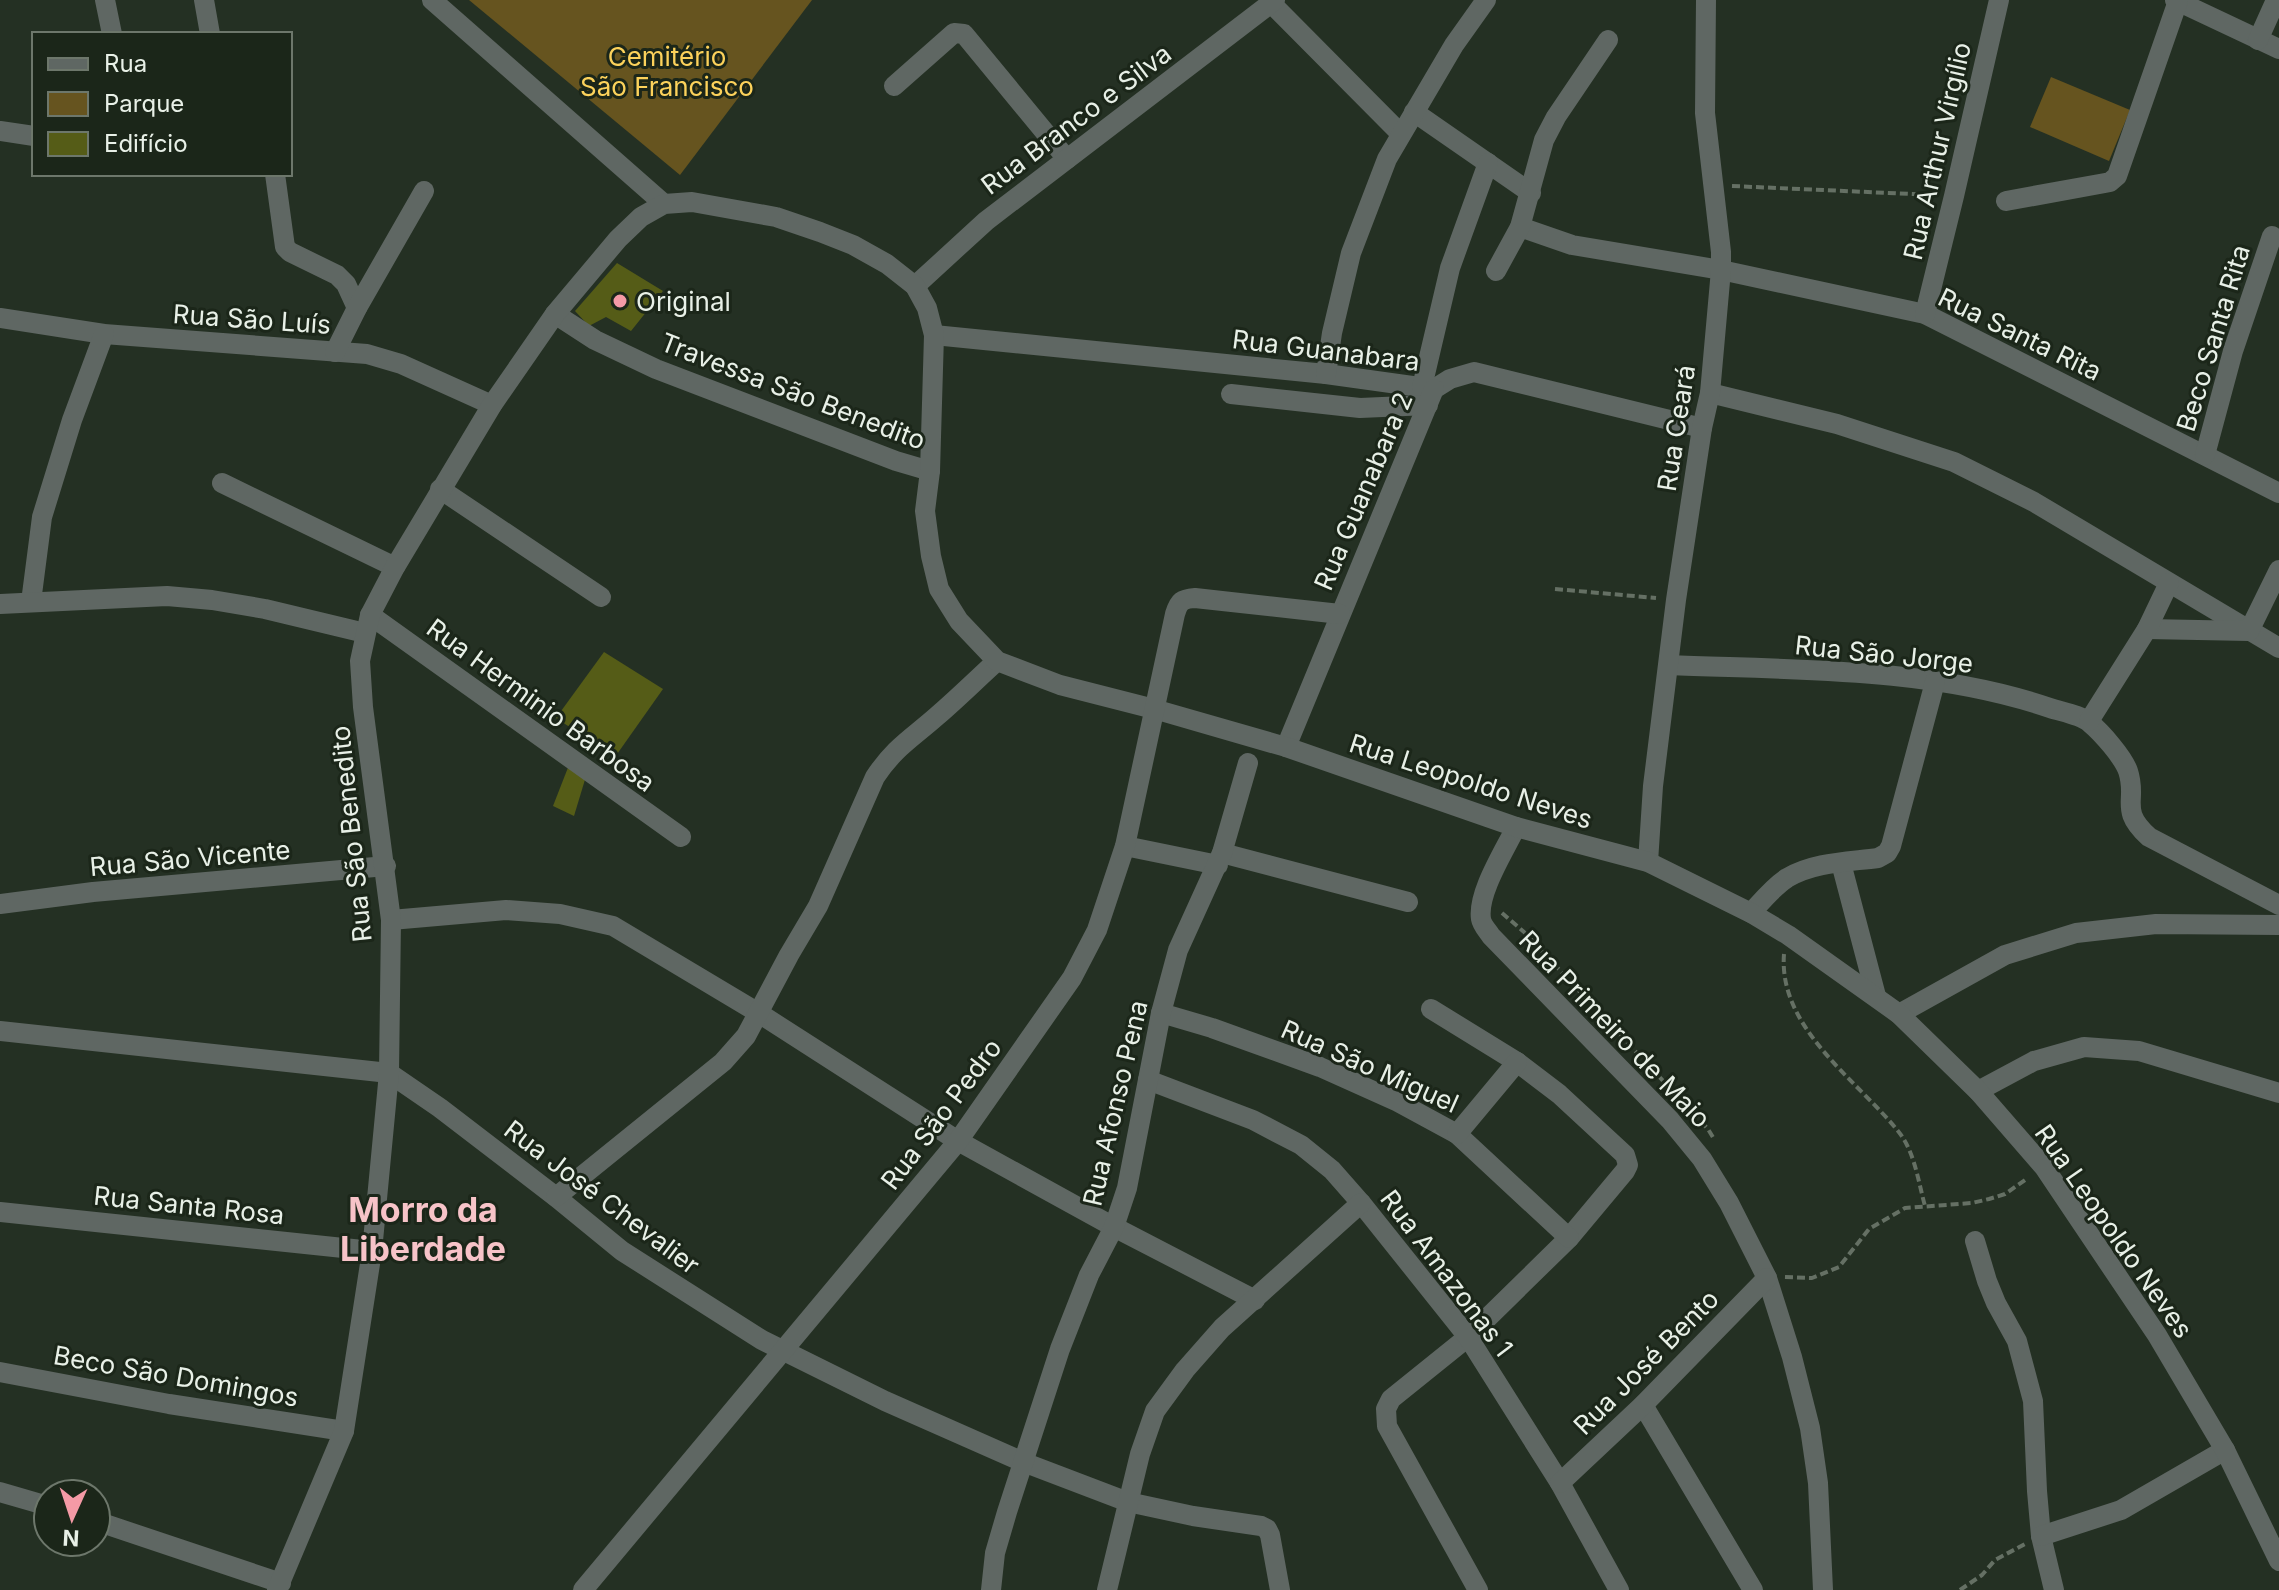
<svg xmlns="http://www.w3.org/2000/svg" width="2279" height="1590" font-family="Inter,sans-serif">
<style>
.green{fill:#66541f}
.building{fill:#555c17}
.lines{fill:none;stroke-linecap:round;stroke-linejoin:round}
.path{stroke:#657064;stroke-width:4;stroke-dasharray:8 4;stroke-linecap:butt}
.minor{stroke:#5f6763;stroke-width:20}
.poi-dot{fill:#f49aa6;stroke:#1b2619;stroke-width:3}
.labels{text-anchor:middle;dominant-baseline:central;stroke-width:6;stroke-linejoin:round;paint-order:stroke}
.park-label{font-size:26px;fill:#fcd25b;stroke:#1b2619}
.street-label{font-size:26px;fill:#e8f0e7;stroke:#1b2619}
.poi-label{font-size:26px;fill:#e8f0e7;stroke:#1b2619;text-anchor:start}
.district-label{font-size:34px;font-weight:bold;fill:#f7c3c8;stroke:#1b2619}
</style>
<rect width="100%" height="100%" fill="#243023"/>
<!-- green -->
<g class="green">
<polygon points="469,0 812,0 680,175"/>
<polygon points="2051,77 2130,110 2109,161 2030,127"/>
</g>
<!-- building -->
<g class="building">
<polygon points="617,263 663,291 631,331 606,317 589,326 575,311"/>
<polygon points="604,652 663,689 615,757 556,718"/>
<polygon points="569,765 587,773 574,816 553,806"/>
</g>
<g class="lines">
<!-- path -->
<g class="path">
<polyline points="1732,186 1935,195"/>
<polyline points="1555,589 1656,598"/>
<polyline points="1502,913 1524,932 1708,1129 1714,1139"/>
<path d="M 1784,954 C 1778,1028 1857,1080 1898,1131 C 1915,1152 1918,1181 1925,1206"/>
<polyline points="1785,1277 1812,1278 1839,1267 1869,1229 1905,1208 1972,1203 1989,1199 2005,1194 2028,1178"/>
<polyline points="1960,1590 1982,1575 1995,1560 2025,1544"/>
</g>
<!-- minor -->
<g class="minor">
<polyline points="105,0 112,34"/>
<polyline points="204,0 210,34"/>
<polyline points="432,0 664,204"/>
<polyline points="2175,0 2279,49"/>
<polyline points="1271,3 1401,134"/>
<polyline points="2258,40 2276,0"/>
<polyline points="894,86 954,33 964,34 1067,159"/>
<polyline points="1414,112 1531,193"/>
<polyline points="0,131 34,136"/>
<polyline points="275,174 285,247 290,252 337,275 346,284 357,308"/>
<polyline points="2006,201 2105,183 2110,182 2117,176 2178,1"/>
<polyline points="1520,227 1572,245 1721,270 1925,314 2279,493"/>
<polyline points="1496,271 1520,227 1544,140 1556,117 1608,40"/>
<polyline points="915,286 986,221 1275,0"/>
<polyline points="555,314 595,340 656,369 896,461 930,471"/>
<polyline points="1925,314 1954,196 1999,0"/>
<polyline points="0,318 104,334 367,354 401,364 492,405"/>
<polyline points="934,335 1326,374 1434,389 1450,379 1474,372 1702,428"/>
<polyline points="335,352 357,308 424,191"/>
<polyline points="1326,374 1332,333 1351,253 1387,159 1454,45 1486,0"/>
<polyline points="1422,387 1450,268 1488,163"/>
<polyline points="1710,393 1837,424 1954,462 2034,502 2279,648"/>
<polyline points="1231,394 1360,408 1428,405"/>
<polyline points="2205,455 2233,351 2272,236"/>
<polyline points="222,483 395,567"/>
<polyline points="440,489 601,597"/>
<polyline points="31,602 42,517 72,420 104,334"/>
<polyline points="0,604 167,596 212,600 265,609 365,633"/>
<polyline points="370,615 681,837"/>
<polyline points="2147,629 2249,631 2279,570"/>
<path d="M 1669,665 C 1794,670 1931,667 2050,708 C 2062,712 2081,715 2090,723 C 2102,733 2123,757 2128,771 C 2138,801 2118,809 2149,837 L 2279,905"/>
<polyline points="2089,721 2147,629 2169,583"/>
<polyline points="1286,747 1434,389"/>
<path d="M 1516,827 C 1505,850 1477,893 1481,919 C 1482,925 1487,930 1491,936 L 1670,1120 L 1702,1159 L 1729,1203 L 1767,1278 L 1792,1357 L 1810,1428 L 1818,1483 L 1823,1590"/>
<polyline points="1125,846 1218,865"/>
<polyline points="1222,853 1408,902"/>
<polyline points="1648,862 1653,786 1676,600 1702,428 1710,393 1721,270 1721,252 1705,113 1706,0"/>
<polyline points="1841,863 1876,996"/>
<polyline points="0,904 93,892 386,866"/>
<path d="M 1751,913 C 1762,901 1773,887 1787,878 C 1814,862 1848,862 1878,858 L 1887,853 L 1891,846 L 1935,682"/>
<polyline points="391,920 506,910 560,914 613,926 757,1012 958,1141 1114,1227 1255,1300"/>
<polyline points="1431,1009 1517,1062 1559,1094 1625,1155 1628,1165 1625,1171 1569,1238 1468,1337 1391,1399 1386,1409 1387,1426 1478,1590"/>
<polyline points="1161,1013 1212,1028 1320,1067 1398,1102 1457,1134 1569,1238"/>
<polyline points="1899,1014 2005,955 2076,933 2156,924 2279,925"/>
<polyline points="0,1031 389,1073 440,1108 556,1197 622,1251 762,1340 885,1401 1023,1462 1128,1502 1193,1516 1261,1526 1267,1529 1270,1535 1280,1590"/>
<polyline points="1148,1080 1253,1120 1301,1145 1332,1170 1361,1203 1468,1337 1560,1483 1619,1590"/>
<polyline points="1978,1091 2034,1061 2084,1047 2139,1051 2279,1093"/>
<polyline points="1457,1134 1517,1062"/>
<path d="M 556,1197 L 723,1062 L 746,1036 L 789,955 L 818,906 L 875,777 C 895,747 911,739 937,716 C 958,698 977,679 997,661"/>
<polyline points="0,1212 372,1251"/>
<polyline points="1975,1241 1987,1281 1996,1303 2017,1341 2033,1401 2037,1491 2041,1536 2054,1590"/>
<polyline points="0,1372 169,1404 344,1431"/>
<polyline points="1643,1405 1753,1590"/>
<polyline points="1560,1483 1643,1405 1767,1278"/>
<polyline points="0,1492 48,1506"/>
<polyline points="96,1521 281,1583"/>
<polyline points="2041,1536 2121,1510 2225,1450"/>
<polyline points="277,1590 344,1431 372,1251 389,1073 391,920 363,707 360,661 370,615 395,567 492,405 555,314 618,239 641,217 664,204 692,202 776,217 820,232 853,245 887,264 915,286 927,308 934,335 930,471 925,511 931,556 939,589 959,621 997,661 1060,685 1154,709 1286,747 1516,827 1648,862 1751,913 1788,935 1899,1014 1978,1091 2044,1167 2157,1335 2225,1450 2279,1561"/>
<path d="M 583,1590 L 958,1141 L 1072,978 L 1097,930 L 1125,846 L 1175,614 C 1179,601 1182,599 1195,598 L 1340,614"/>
<polyline points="991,1590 995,1553 1007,1512 1060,1349 1089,1275 1114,1227 1127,1188 1161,1013 1178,950 1222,853 1248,763"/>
<polyline points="1107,1590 1140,1454 1155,1411 1185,1370 1222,1328 1361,1203"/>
</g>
</g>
<!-- markers -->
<circle class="poi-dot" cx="620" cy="301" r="8"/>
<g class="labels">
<!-- park labels -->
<g class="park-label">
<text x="667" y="56">Cemitério<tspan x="667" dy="30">São Francisco</tspan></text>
</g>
<!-- street labels -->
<g class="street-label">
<text transform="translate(1076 119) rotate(-37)">Rua Branco e Silva</text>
<text transform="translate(1937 151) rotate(-77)">Rua Arthur Virgílio</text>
<text transform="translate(252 319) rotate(4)">Rua São Luís</text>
<text transform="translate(2020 334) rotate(26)">Rua Santa Rita</text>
<text transform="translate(2213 338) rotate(-73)">Beco Santa Rita</text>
<text transform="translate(1326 350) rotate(7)">Rua Guanabara</text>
<text transform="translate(793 391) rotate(21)">Travessa São Benedito</text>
<text transform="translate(1676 428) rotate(-81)">Rua Ceará</text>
<text transform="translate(1363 491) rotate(-67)">Rua Guanabara 2</text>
<text transform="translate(1884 654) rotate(6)">Rua São Jorge</text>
<text transform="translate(541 705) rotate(36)">Rua Herminio Barbosa</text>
<text transform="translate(1471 781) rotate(18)">Rua Leopoldo Neves</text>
<text transform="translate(351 834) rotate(-96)">Rua São Benedito</text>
<text transform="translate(190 858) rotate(-5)">Rua São Vicente</text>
<text transform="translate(1615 1029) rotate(46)">Rua Primeiro de Maio</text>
<text transform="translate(1370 1066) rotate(24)">Rua São Miguel</text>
<text transform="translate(1115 1103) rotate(-77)">Rua Afonso Pena</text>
<text transform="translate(941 1114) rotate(-53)">Rua São Pedro</text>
<text transform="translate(602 1197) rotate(37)">Rua José Chevalier</text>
<text transform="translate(189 1205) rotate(6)">Rua Santa Rosa</text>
<text transform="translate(2114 1231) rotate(55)">Rua Leopoldo Neves</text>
<text transform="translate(1447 1273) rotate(53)">Rua Amazonas 1</text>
<text transform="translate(1646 1362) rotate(-45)">Rua José Bento</text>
<text transform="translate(176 1376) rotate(10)">Beco São Domingos</text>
</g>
<!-- poi labels -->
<g class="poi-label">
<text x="636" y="301">Original</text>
</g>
<!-- district labels -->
<g class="district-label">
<text x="423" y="1209">Morro da<tspan x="423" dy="39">Liberdade</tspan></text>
</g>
</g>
<!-- legend -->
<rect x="32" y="32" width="260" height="144" fill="#1b2619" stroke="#6d776b" stroke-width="2"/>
<rect x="48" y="58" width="40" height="12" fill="#5f6763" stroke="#6d776b" stroke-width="2"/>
<text x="104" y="72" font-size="24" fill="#e8f0e7">Rua</text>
<rect x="48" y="92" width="40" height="24" fill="#66541f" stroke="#6d776b" stroke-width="2"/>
<text x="104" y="112" font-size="24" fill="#e8f0e7">Parque</text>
<rect x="48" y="132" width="40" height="24" fill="#555c17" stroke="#6d776b" stroke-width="2"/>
<text x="104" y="152" font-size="24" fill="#e8f0e7">Edifício</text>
<!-- north arrow -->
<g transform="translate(72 1518) rotate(183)"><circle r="38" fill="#1b2619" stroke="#6d776b" stroke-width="2"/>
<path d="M0-6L14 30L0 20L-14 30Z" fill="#f49aa6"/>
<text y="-12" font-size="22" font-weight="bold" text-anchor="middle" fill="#e8f0e7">N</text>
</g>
</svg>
